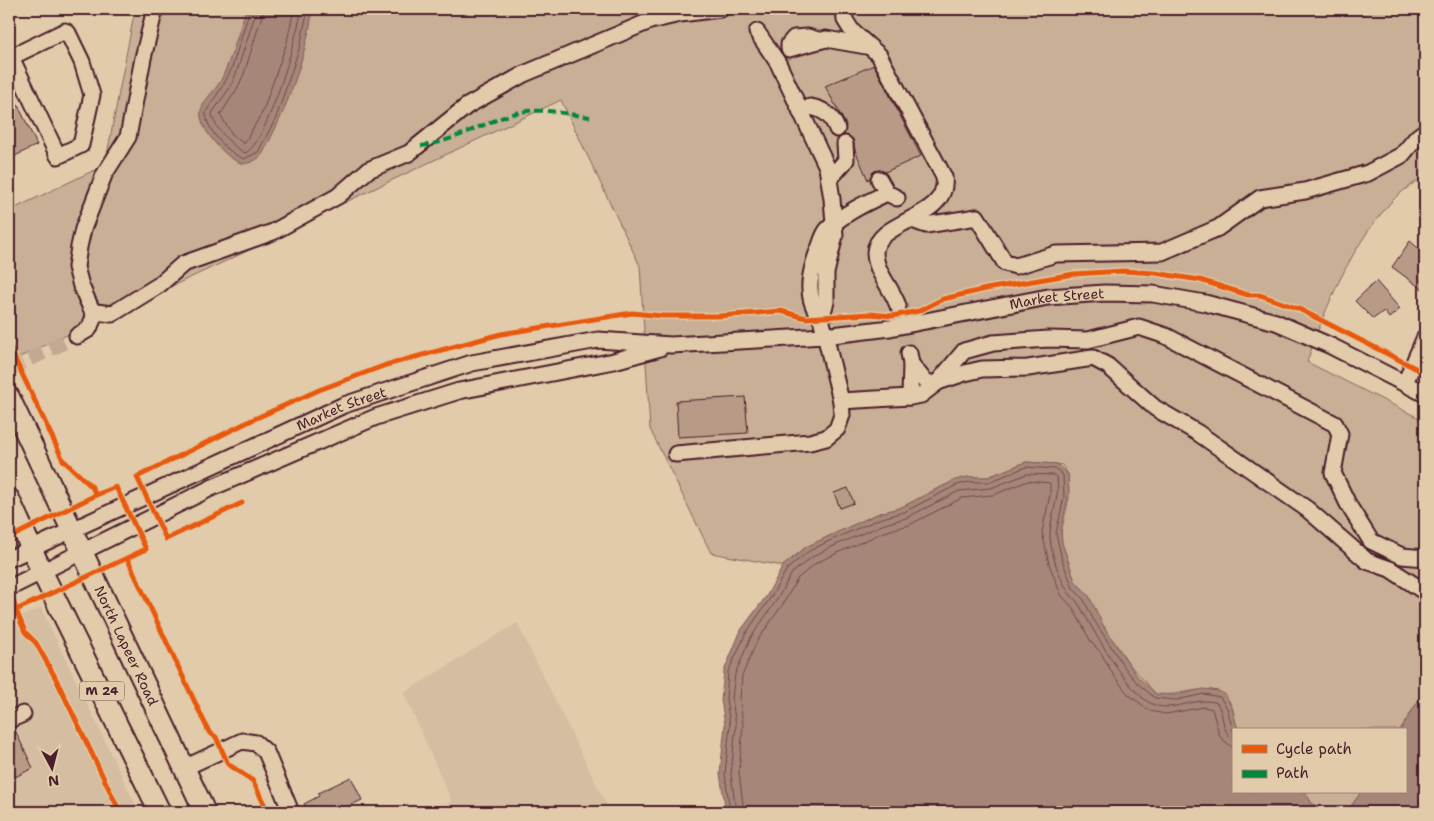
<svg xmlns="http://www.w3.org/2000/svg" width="1434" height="821" font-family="'Shantell Sans',sans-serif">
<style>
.built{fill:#d4bda0}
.green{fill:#c8af95;stroke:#896760}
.water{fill:#a68678;stroke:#815d59}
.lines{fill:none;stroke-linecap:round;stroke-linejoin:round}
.shore{stroke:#6f484a;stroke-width:1}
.building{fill:#b79b87;stroke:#4a1f2b}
.minor-tunnel{stroke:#c3a991;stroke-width:15;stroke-dasharray:15 8;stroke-linecap:butt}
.minor-casing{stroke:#4a1f2b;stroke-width:19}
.major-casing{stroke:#4a1f2b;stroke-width:24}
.minor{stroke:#e1cbaa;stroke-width:15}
.major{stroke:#e1cbaa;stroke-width:20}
.quiet{stroke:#00873e;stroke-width:4;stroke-dasharray:8 4;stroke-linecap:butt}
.cycleway-casing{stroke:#e1cbaa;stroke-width:8}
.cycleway{stroke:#e8590c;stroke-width:5}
.labels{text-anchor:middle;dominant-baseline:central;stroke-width:4.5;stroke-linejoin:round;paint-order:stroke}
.shield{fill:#e1cbaa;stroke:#775351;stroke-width:1}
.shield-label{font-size:12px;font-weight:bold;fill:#4a1f2b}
.street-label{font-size:14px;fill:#4a1f2b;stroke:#e1cbaa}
</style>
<rect width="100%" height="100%" fill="#e1cbaa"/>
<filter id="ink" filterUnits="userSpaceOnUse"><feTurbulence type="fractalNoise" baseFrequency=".02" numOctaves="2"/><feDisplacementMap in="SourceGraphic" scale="10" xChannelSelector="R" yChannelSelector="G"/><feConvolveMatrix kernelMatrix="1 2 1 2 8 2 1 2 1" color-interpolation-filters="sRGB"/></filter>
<g filter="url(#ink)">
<!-- built -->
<g class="built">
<polygon points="41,608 139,812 9,812 9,622"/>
<polygon points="517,623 610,812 432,812 452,802 404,693"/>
</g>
<!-- green -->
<g class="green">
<path d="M 135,9 L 1425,9 L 1425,175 C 1415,183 1401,191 1392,201 C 1351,246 1326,305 1307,362 L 1425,421 L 1425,690 L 1400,730 L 1238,730 C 1234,722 1235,715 1232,707 C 1220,674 1180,699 1156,694 L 1130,665 L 1097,616 L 1089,596 L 1075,581 L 1062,543 L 1061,533 L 1069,498 L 1068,474 L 1062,465 L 1057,464 L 1026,462 L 988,477 L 968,477 L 938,488 L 902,507 L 877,514 L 825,538 L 806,547 L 783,566 L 711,553 L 650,429 L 640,266 L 561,100 L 306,221 L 301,226 L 9,362 L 9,211 L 105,165 Z"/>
<polygon points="1305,792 1361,792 1347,812 1322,812 1311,802"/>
</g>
<!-- water -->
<g class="water">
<path d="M 246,9 L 313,9 C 305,59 287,109 263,153 C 259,160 250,163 243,164 C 227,160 197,128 201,110 C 204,99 217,89 222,78 C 232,56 239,32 246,9 Z"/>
<polygon points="1026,462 1057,464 1068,474 1069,493 1061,528 1062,543 1075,581 1089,596 1107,633 1138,677 1156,694 1176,695 1203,689 1218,691 1226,695 1232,708 1238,730 1233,730 1233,792 1305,792 1311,802 1322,812 726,812 720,774 725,725 721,700 724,671 741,630 767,595 783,566 806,547 825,538 877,514 902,507 955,480 968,477 988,477"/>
<polygon points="1425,690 1425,812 1347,812 1361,792 1405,792 1405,730 1400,730"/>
</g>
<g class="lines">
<!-- shore -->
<g class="shore">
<path d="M 250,9 L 232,68 L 225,82 L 206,112 C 205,129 228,153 244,159 L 258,152 L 276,118 L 300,46 L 308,9"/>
<path d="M 257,9 L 237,71 L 231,86 L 212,113 C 212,126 233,147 245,153 C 267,145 297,34 302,9"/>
<polyline points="264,9 244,74 237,89 220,115 232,134 244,144 263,111 287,42 294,9"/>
<polyline points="730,812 725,774 730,725 726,699 728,672 746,633 771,597 787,569 809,551 827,542 879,519 904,512 957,485 969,482 989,482 1026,467 1056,469 1063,475 1064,497 1056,533 1062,560 1073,588 1084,600 1093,619 1125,668 1138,684 1155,698 1176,700 1204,694 1220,697 1227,708 1233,731"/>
<path d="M 736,812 L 731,774 L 736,725 L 732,699 L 735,674 L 751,637 L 776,601 L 792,573 L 812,557 L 829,548 L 882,525 L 906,518 L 959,491 L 991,488 L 1027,474 L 1054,475 L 1057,478 C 1061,501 1046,522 1051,545 C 1053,559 1059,575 1066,588 C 1069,595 1076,599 1080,606 C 1093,630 1127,691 1150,703 C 1172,715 1195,695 1217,703 C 1225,714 1220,730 1233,740"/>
<polyline points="744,812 739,773 743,725 740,699 742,676 757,641 783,604 798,578 816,563 833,555 884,532 909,525 962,498 993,495 1028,481 1050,483 1050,495 1042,532 1049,564 1061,595 1073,608 1091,642 1101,653 1114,676 1128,694 1150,711 1166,714 1204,707 1212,709 1220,737 1233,748"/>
</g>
</g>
<!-- building -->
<g class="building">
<polygon points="874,65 921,156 885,172 880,170 875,171 868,180 855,150 853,139 844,135 846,125 825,86"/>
<polygon points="9,86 37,145 9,159"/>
<polygon points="1410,241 1425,254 1425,291 1392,267"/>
<polygon points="1376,281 1400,309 1389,318 1384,311 1373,319 1355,301"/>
<polygon points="745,397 748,433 678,437 676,401"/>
<polygon points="848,488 854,503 840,508 834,493"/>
<polygon points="14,728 33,768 9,780 9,729"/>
<polygon points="351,777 362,800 336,812 308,812 304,804 319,796 318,793"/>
</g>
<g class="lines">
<!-- minor-tunnel -->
<g class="minor-tunnel">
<polyline points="898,306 909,353"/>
<polyline points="9,369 77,336"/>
</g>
<defs>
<g id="minor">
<path d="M 844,9 L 845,20 L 852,31 L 879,55 L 944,177 C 950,220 877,219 875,252 C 875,272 892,288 898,306"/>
<polyline points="818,40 808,37 794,38 789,44 789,49 826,39 866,46"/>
<polyline points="9,58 11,57 65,31 68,33 82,62 92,95 81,145 58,156 11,57"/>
<path d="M 801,113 L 810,107 C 824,109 832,116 837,129"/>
<polyline points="879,179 887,193"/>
<polyline points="829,180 846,160 845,144"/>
<polyline points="912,220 926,225 977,217 1005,263 1016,266 1056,254 1162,252 1218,228 1260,198 1305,191 1368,173 1402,155 1417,137 1425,131"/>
<polyline points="94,315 81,286 76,267 79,247 83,229 104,175 128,137 143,58 155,9"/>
<path d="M 821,318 C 803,297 810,270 820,246 C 822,240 824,233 828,229 C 844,213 868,202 887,193 L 897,198"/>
<polyline points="77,336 89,329 96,312 112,314 159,285 183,264 273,232 338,196 368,170 409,153 467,106 524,74 650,21 680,14 721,9"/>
<polyline points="909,353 911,364 910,397 921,395 938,382 965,373 982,369 1028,368 1093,358 1108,366 1155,408 1198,433 1307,509 1367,561 1390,569 1425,592"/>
<polyline points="911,364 923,379 931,384 938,382 964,351 993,343 1048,339 1088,340 1139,327 1166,336 1335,424 1340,434 1333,473 1349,506 1371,541 1402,556 1425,558"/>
<polyline points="1405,383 1425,337"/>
<polyline points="841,401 910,397"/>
<polyline points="676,454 810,442 826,438 837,429 842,415 841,401 821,318 826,302 826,273 835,235 832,199 827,167 778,63 757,32"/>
<path id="s1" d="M 9,559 L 344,405 L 472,363 L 598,340 L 671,345 L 824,336 L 890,328 L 1048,297 L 1104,293 L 1153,294 L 1205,303 L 1276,322 L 1331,346 L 1425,394"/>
<polyline points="9,588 211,488 376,417 459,391 614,361 660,348"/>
<polyline points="9,720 23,714"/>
<polyline points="184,768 242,741 256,743 266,752 291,812"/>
</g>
<g id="major">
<path id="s2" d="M 9,397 L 205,812"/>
<polyline points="9,499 42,572 160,812"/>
</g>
</defs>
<!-- minor casing -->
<use href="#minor" class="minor-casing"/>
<!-- major casing -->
<use href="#major" class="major-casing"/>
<!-- minor -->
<use href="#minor" class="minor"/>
<!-- major -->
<use href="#major" class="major"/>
<!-- quiet -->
<path class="quiet" d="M 421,146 C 454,142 484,122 516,113 C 540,107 566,114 590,117"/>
<defs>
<g id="cycleway">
<polyline points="9,341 15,359 63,460 92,487 96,495 116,487 146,549 127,558 209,732 216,737 228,764 253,781 268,812"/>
<polyline points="242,503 166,539 137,477 252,420 319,390 386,365 501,334 632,313 663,316 719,316 781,311 806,318 870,314 892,316 919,311 943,299 986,289 1074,274 1123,271 1155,273 1200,280 1248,295 1260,295 1299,309 1425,373"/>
<polyline points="9,538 96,495"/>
<polyline points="9,587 16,610 127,558"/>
<polyline points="16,610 25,632 36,643 55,677 120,812"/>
</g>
</defs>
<!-- cycleway casing -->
<use href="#cycleway" class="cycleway-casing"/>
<!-- cycleway -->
<use href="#cycleway" class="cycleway"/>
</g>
</g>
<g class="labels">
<!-- shield labels -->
<rect class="shield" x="79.5" y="681.5" width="45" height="19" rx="4"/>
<g class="shield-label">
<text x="102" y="691">M 24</text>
</g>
<!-- street labels -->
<g class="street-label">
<text stroke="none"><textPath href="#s1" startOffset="1094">Market Street</textPath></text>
<text stroke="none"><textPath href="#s1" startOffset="365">Market Street</textPath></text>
<text stroke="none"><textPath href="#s2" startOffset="275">North Lapeer Road</textPath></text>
</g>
</g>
<!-- margin -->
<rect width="1434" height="821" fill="none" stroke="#e1cbaa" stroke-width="30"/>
<rect x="15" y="15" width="1404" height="791" fill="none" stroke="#4a1f2b" stroke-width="2" filter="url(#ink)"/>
<!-- legend -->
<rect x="1232" y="728" width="175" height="65" fill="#e1cbaa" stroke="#a58677"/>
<rect x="1242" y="745" width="25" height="8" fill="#e8590c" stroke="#a58677"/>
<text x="1276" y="754" font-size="15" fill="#4a1f2b">Cycle path</text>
<rect x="1242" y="770" width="25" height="8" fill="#00873e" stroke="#a58677"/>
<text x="1276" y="778" font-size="15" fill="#4a1f2b">Path</text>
<!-- north arrow -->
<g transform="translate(52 768) rotate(173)" stroke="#e1cbaa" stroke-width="4" paint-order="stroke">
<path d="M0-4L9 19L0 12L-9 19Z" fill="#4a1f2b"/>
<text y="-8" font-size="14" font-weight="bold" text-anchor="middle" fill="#4a1f2b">N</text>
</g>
</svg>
